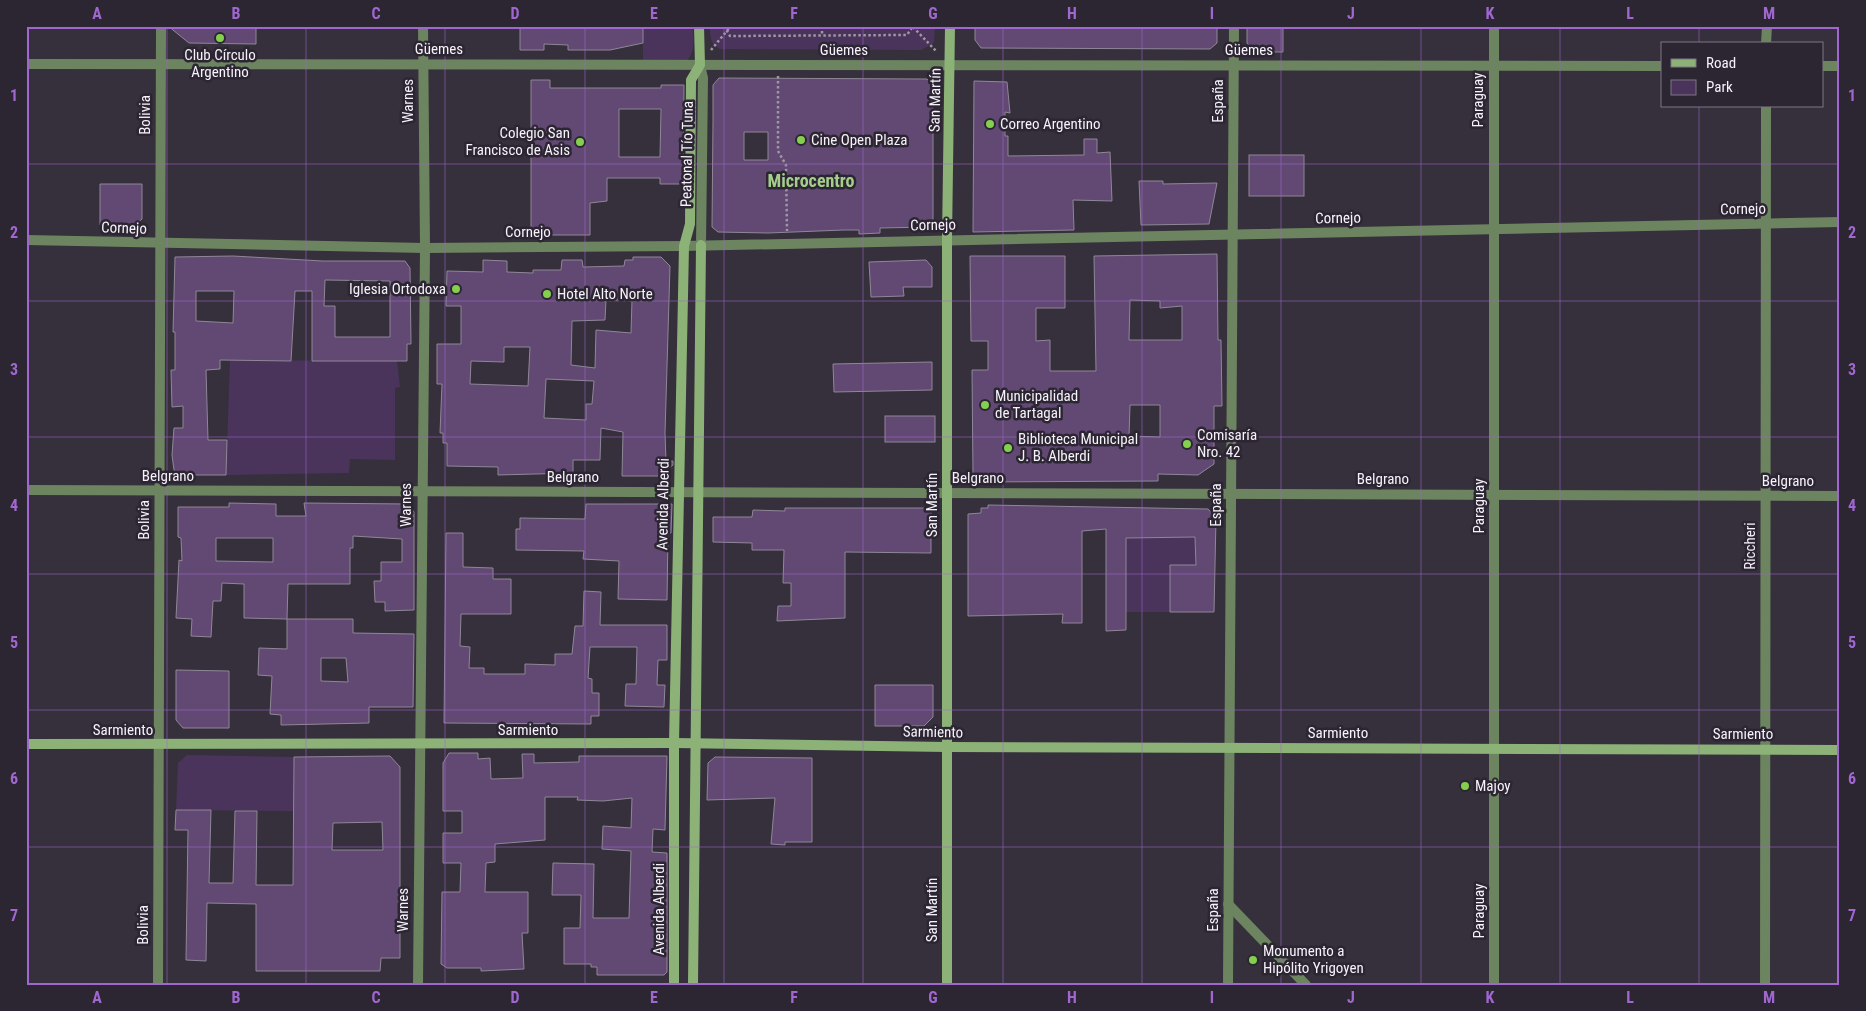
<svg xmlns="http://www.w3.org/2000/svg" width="1866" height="1011" font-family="'Roboto Condensed',sans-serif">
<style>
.green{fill:#4a345b}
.building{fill:#614974;stroke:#8f8797;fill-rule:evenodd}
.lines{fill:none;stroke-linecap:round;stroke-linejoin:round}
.path{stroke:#9e98a3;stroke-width:2.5;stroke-dasharray:2.5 2.5;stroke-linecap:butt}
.street{stroke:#6d8460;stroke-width:10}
.secondary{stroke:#8db278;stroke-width:10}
.grid{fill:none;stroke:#a067d1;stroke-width:1;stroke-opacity:0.55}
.poi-dot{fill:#84d04e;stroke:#2c2532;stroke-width:2}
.labels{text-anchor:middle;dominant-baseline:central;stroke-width:5;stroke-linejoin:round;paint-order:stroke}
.street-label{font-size:15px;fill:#f6f1fa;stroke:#2c2532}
.poi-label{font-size:15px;fill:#f6f1fa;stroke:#2c2532;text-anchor:start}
.quarter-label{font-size:18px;font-weight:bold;fill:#a5ce8c;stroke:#2c2532}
.neatline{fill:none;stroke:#a067d1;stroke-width:2}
.grid-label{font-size:16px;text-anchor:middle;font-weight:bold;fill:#a067d1}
</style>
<rect width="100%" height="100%" fill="#362f3c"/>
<!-- green -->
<g class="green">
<path d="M 643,26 L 693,26 C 693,38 696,53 686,61 L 643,61 Z"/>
<path d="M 710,26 L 935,26 L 934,43 L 921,50 L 720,49 C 710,44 710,37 710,26 Z"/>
<polygon points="230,360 397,361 400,387 395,388 395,460 350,459 349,473 226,475"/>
<polygon points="1195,537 1196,565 1170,565 1170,612 1126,612 1126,538"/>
<polygon points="187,755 294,757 293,811 176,810 178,763"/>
</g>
<!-- building -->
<g class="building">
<polygon points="168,26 256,26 256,44 189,43"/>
<polygon points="520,26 643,26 643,43 610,50 568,50 568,45 544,44 544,50 520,50"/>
<polygon points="975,26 1217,26 1217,43 1210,49 981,48 975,40"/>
<polygon points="1247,26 1283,26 1283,52 1255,52 1247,43"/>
<path d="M 719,78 L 927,79 L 933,86 L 933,223 L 928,227 L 880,228 L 880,233 L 859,234 L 859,230 L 844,230 L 768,233 L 718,232 L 712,227 L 713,121 L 713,85 ZM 744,132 L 768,132 L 768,160 L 744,160 Z"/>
<path d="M 531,80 L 550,80 L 550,88 L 661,88 L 661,85 L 684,85 L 683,184 L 660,184 L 660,178 L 607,178 L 607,201 L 590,203 L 590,235 L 531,235 ZM 619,109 L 661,109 L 660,157 L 619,157 Z"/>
<polygon points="974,81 1007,82 1010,113 1005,112 1005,136 1008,136 1008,156 1084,155 1084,139 1097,139 1097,153 1110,152 1112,201 1073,200 1074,230 973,232"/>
<rect x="1249" y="155" width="55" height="41"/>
<polygon points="1139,181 1163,181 1163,184 1217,183 1209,224 1141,225"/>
<polygon points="100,184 142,184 142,219 135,225 100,225"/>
<path d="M 1217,254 L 1218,340 L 1221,340 L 1222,406 L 1214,406 L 1214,464 L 1198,475 L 1158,474 L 1158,481 L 979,482 L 973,477 L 972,370 L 988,370 L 988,341 L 971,341 L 970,256 L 1065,256 L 1065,308 L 1036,308 L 1036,341 L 1050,340 L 1050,371 L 1096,371 L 1094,256 ZM 1130,300 L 1160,301 L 1160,308 L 1182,306 L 1182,340 L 1129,340 ZM 1130,405 L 1160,405 L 1160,437 L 1129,436 Z"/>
<path d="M 233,256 L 323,261 L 405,261 L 410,268 L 411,344 L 407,344 L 407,361 L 312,361 L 312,291 L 295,291 L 291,361 L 220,360 L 220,369 L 206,370 L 208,440 L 227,440 L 226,475 L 179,475 L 174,470 L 172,455 L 174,428 L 183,428 L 183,406 L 172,407 L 171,370 L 175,370 L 175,332 L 173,332 L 175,257 ZM 325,280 L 390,281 L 390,337 L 335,337 L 335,306 L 324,306 ZM 196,291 L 234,291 L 233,323 L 196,321 Z"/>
<path d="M 633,257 L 661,257 L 670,266 L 665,433 L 666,461 L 673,461 L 673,465 L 659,476 L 622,476 L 623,432 L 601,428 L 600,460 L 573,460 L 573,473 L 498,475 L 498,467 L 447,466 L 447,443 L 443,443 L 443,433 L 440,433 L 442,384 L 437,384 L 437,344 L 461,344 L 461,306 L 446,306 L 447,271 L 483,272 L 483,260 L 507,261 L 507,272 L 533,273 L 533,270 L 561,270 L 562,260 L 582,260 L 583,267 L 624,266 L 625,260 L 633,260 ZM 606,300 L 632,300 L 631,333 L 596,330 L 595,368 L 571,365 L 572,321 L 605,320 ZM 504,347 L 530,347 L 528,386 L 470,384 L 471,361 L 504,362 ZM 546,379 L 594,381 L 592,404 L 586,404 L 586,420 L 544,418 Z"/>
<polygon points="926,260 932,267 932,287 903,287 904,296 871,297 869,262"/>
<polygon points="932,362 932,390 834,392 833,364"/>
<rect x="885" y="416" width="50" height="26"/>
<path d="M 229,503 L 276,504 L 276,516 L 306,516 L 304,503 L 408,504 L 414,512 L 414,610 L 385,611 L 385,602 L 375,602 L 374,581 L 381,581 L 381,562 L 402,562 L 402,539 L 353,536 L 353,548 L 350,548 L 350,584 L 288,584 L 287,619 L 244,618 L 244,584 L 222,583 L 221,601 L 213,601 L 211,637 L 191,636 L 192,619 L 176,618 L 179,560 L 182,561 L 181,538 L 178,537 L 178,507 L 229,507 ZM 216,538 L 273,538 L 273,562 L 216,561 Z"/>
<polygon points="586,504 672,504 671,533 668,533 667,600 618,599 619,561 583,559 584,551 516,550 516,529 520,529 520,518 585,519"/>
<polygon points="988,505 1208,509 1216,518 1214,612 1170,612 1170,565 1196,565 1195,537 1126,538 1126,630 1106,631 1106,529 1082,531 1082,623 1062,623 1063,614 968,616 968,514 981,513 981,508 988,508"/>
<polygon points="785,508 931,508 931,553 845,552 845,618 777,621 778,606 791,606 791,583 783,583 784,550 752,550 752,543 713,542 713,517 752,517 753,510 785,511"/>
<polygon points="446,533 463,533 463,567 493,568 493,579 511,579 511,614 461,614 460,646 470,647 469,668 484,668 484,674 525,674 525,664 555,665 555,654 572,654 575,626 583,626 584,591 601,592 600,625 667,625 667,660 658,660 657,685 665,685 664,707 625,706 626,684 636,684 637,647 590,647 588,678 592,679 592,693 599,693 599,716 591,716 591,724 444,723"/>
<path d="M 287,619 L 353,619 L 353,633 L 414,634 L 413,707 L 369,707 L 369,723 L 281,725 L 281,715 L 270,714 L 272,676 L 258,675 L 259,648 L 287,649 ZM 321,658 L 346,658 L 348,682 L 321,681 Z"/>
<polygon points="176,670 229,671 229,728 183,728 176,720"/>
<polygon points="875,685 933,685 933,717 924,726 875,726"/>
<polygon points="449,753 478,753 478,759 490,758 491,779 523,778 522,754 534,754 534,763 579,762 579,756 667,756 665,830 653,829 652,852 667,853 667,972 664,975 597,975 597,967 591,967 591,964 564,964 564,928 580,928 581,895 552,895 553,863 594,864 593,918 629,918 631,851 602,849 603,826 631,828 632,798 603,801 577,800 578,797 545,797 545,840 495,844 495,862 486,863 485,892 528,892 528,933 522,933 524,969 481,971 481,968 447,968 441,964 442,892 460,892 461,863 443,863 443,833 462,833 462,811 443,811 443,763"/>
<path d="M 390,756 L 400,767 L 400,958 L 381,958 L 380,971 L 256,971 L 256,904 L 207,903 L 206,961 L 186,960 L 188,830 L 175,830 L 176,810 L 211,810 L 209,883 L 233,883 L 235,811 L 257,811 L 256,885 L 293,885 L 294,757 ZM 382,822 L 383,850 L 332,850 L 333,823 Z"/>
<polygon points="715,757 812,758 812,842 785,842 785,845 771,844 775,798 707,800 708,763"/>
</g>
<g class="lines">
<!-- path -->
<g class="path">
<polyline points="724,26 730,36 907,35 913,26"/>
<polyline points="822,26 822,36"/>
<polyline points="913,27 937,52"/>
<polyline points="711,50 731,26"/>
<polyline points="778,76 778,151 786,165 787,231"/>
</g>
<!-- street -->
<g class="street">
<polyline points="1494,26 1494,985"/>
<polyline points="1766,44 1767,26"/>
<polyline points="26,64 1662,66"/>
<polyline points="700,65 703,78 701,245"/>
<polyline points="1822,66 1840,66"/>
<polyline points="26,240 425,248 684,246 1840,222"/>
<polyline points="26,490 1840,496"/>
<polyline points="1228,904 1306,985"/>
<polyline points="158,985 161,26"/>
<polyline points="418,985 425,248 423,26"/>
<polyline points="1228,985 1234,26"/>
<polyline points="1765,985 1766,106"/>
</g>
<!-- secondary -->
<g class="secondary">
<polyline points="26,744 674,743 947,747 1840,750"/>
<polyline points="674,985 674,743 684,246 690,224 691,80 700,65 699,26"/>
<polyline points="693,985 701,245"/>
<polyline points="947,985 947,239 950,26"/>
</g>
</g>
<!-- grid -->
<path class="grid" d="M 167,26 L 167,985M 306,26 L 306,985M 445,26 L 445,985M 585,26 L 585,985M 724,26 L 724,985M 863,26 L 863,985M 1003,26 L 1003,985M 1142,26 L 1142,985M 1281,26 L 1281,985M 1421,26 L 1421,985M 1560,26 L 1560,985M 1699,26 L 1699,44M 1699,106 L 1699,985M 26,164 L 1840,164M 26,301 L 1840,301M 26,437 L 1840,437M 26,574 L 1840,574M 26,710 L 1840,710M 26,847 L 1840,847"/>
<!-- markers -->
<g class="poi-dot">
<circle cx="220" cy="38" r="5"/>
<circle cx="990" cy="124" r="5"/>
<circle cx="801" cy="140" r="5"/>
<circle cx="580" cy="142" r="5"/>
<circle cx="456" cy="289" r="5"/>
<circle cx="547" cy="294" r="5"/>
<circle cx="985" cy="405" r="5"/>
<circle cx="1187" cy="444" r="5"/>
<circle cx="1008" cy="448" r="5"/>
<circle cx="1465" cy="786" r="5"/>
<circle cx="1253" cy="960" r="5"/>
</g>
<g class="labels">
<!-- street labels -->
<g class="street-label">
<text x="439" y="49">Güemes</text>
<text x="844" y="50">Güemes</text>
<text x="1249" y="50">Güemes</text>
<text transform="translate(935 100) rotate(-89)">San Martín</text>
<text transform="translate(1478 100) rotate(-90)">Paraguay</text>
<text transform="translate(408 101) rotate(-90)">Warnes</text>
<text transform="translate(1218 101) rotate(-90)">España</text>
<text transform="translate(145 115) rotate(-90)">Bolivia</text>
<text transform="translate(687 154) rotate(-89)">Peatonal Tío Tuna</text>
<text transform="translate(1743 209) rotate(-1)">Cornejo</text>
<text transform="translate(1338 218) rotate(-1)">Cornejo</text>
<text transform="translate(933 225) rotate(-1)">Cornejo</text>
<text transform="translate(124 228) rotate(2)">Cornejo</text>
<text x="528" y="232">Cornejo</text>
<text x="168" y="476">Belgrano</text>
<text x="573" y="477">Belgrano</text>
<text x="978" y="478">Belgrano</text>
<text x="1383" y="479">Belgrano</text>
<text x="1788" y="481">Belgrano</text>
<text transform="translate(663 504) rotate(-89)">Avenida Alberdi</text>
<text transform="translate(406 505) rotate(-90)">Warnes</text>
<text transform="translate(932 505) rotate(-90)">San Martín</text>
<text transform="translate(1216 505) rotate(-90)">España</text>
<text transform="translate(1479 506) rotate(-90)">Paraguay</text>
<text transform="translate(144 520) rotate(-90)">Bolivia</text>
<text transform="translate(1750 546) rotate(-90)">Riccheri</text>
<text x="123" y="730">Sarmiento</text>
<text x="528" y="730">Sarmiento</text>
<text transform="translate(933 732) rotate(1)">Sarmiento</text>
<text x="1338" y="733">Sarmiento</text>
<text x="1743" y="734">Sarmiento</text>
<text transform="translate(659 909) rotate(-90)">Avenida Alberdi</text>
<text transform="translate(403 910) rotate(-90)">Warnes</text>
<text transform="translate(932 910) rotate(-90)">San Martín</text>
<text transform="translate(1213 910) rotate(-90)">España</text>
<text transform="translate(1479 911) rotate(-90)">Paraguay</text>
<text transform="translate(143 925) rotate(-90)">Bolivia</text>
</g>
<!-- poi labels -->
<g class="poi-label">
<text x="220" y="55" text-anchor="middle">Club Círculo<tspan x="220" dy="17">Argentino</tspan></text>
<text x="1000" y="124">Correo Argentino</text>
<text x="570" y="133" text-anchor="end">Colegio San<tspan x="570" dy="17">Francisco de Asis</tspan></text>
<text x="811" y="140">Cine Open Plaza</text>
<text x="446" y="289" text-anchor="end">Iglesia Ortodoxa</text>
<text x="557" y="294">Hotel Alto Norte</text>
<text x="995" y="396">Municipalidad<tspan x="995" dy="17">de Tartagal</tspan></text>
<text x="1197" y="435">Comisaría<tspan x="1197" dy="17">Nro. 42</tspan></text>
<text x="1018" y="439">Biblioteca Municipal<tspan x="1018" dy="17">J. B. Alberdi</tspan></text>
<text x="1475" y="786">Majoy</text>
<text x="1263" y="951">Monumento a<tspan x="1263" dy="17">Hipólito Yrigoyen</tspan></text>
</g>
<!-- quarter labels -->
<g class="quarter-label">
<text x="811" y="180">Microcentro</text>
</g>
</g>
<!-- border -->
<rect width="1866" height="1011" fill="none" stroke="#2c2532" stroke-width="55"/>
<!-- legend -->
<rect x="1661" y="42" width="162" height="65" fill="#2c2532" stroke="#7d7782"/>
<rect x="1671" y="59" width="25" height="8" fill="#8db278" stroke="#7d7782"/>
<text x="1706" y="68" font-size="15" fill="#f6f1fa">Road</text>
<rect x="1671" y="80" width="25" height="15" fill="#4a345b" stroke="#7d7782"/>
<text x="1706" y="92" font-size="15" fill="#f6f1fa">Park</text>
<rect x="28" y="28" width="1810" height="956" class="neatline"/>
<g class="grid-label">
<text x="97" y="19">A</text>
<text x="236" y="19">B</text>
<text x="376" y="19">C</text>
<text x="515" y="19">D</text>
<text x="654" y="19">E</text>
<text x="794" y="19">F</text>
<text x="933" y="19">G</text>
<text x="1072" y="19">H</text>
<text x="1212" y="19">I</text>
<text x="1351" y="19">J</text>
<text x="1490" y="19">K</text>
<text x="1630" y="19">L</text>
<text x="1769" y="19">M</text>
<text x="14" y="101">1</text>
<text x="1852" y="101">1</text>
<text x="14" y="238">2</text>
<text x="1852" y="238">2</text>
<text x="14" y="375">3</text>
<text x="1852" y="375">3</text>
<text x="14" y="511">4</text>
<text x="1852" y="511">4</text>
<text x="14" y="648">5</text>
<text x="1852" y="648">5</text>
<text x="14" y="784">6</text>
<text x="1852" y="784">6</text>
<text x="14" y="921">7</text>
<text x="1852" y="921">7</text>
<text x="97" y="1003">A</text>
<text x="236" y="1003">B</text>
<text x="376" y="1003">C</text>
<text x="515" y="1003">D</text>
<text x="654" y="1003">E</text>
<text x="794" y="1003">F</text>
<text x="933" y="1003">G</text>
<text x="1072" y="1003">H</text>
<text x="1212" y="1003">I</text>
<text x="1351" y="1003">J</text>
<text x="1490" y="1003">K</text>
<text x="1630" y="1003">L</text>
<text x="1769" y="1003">M</text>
</g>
</svg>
